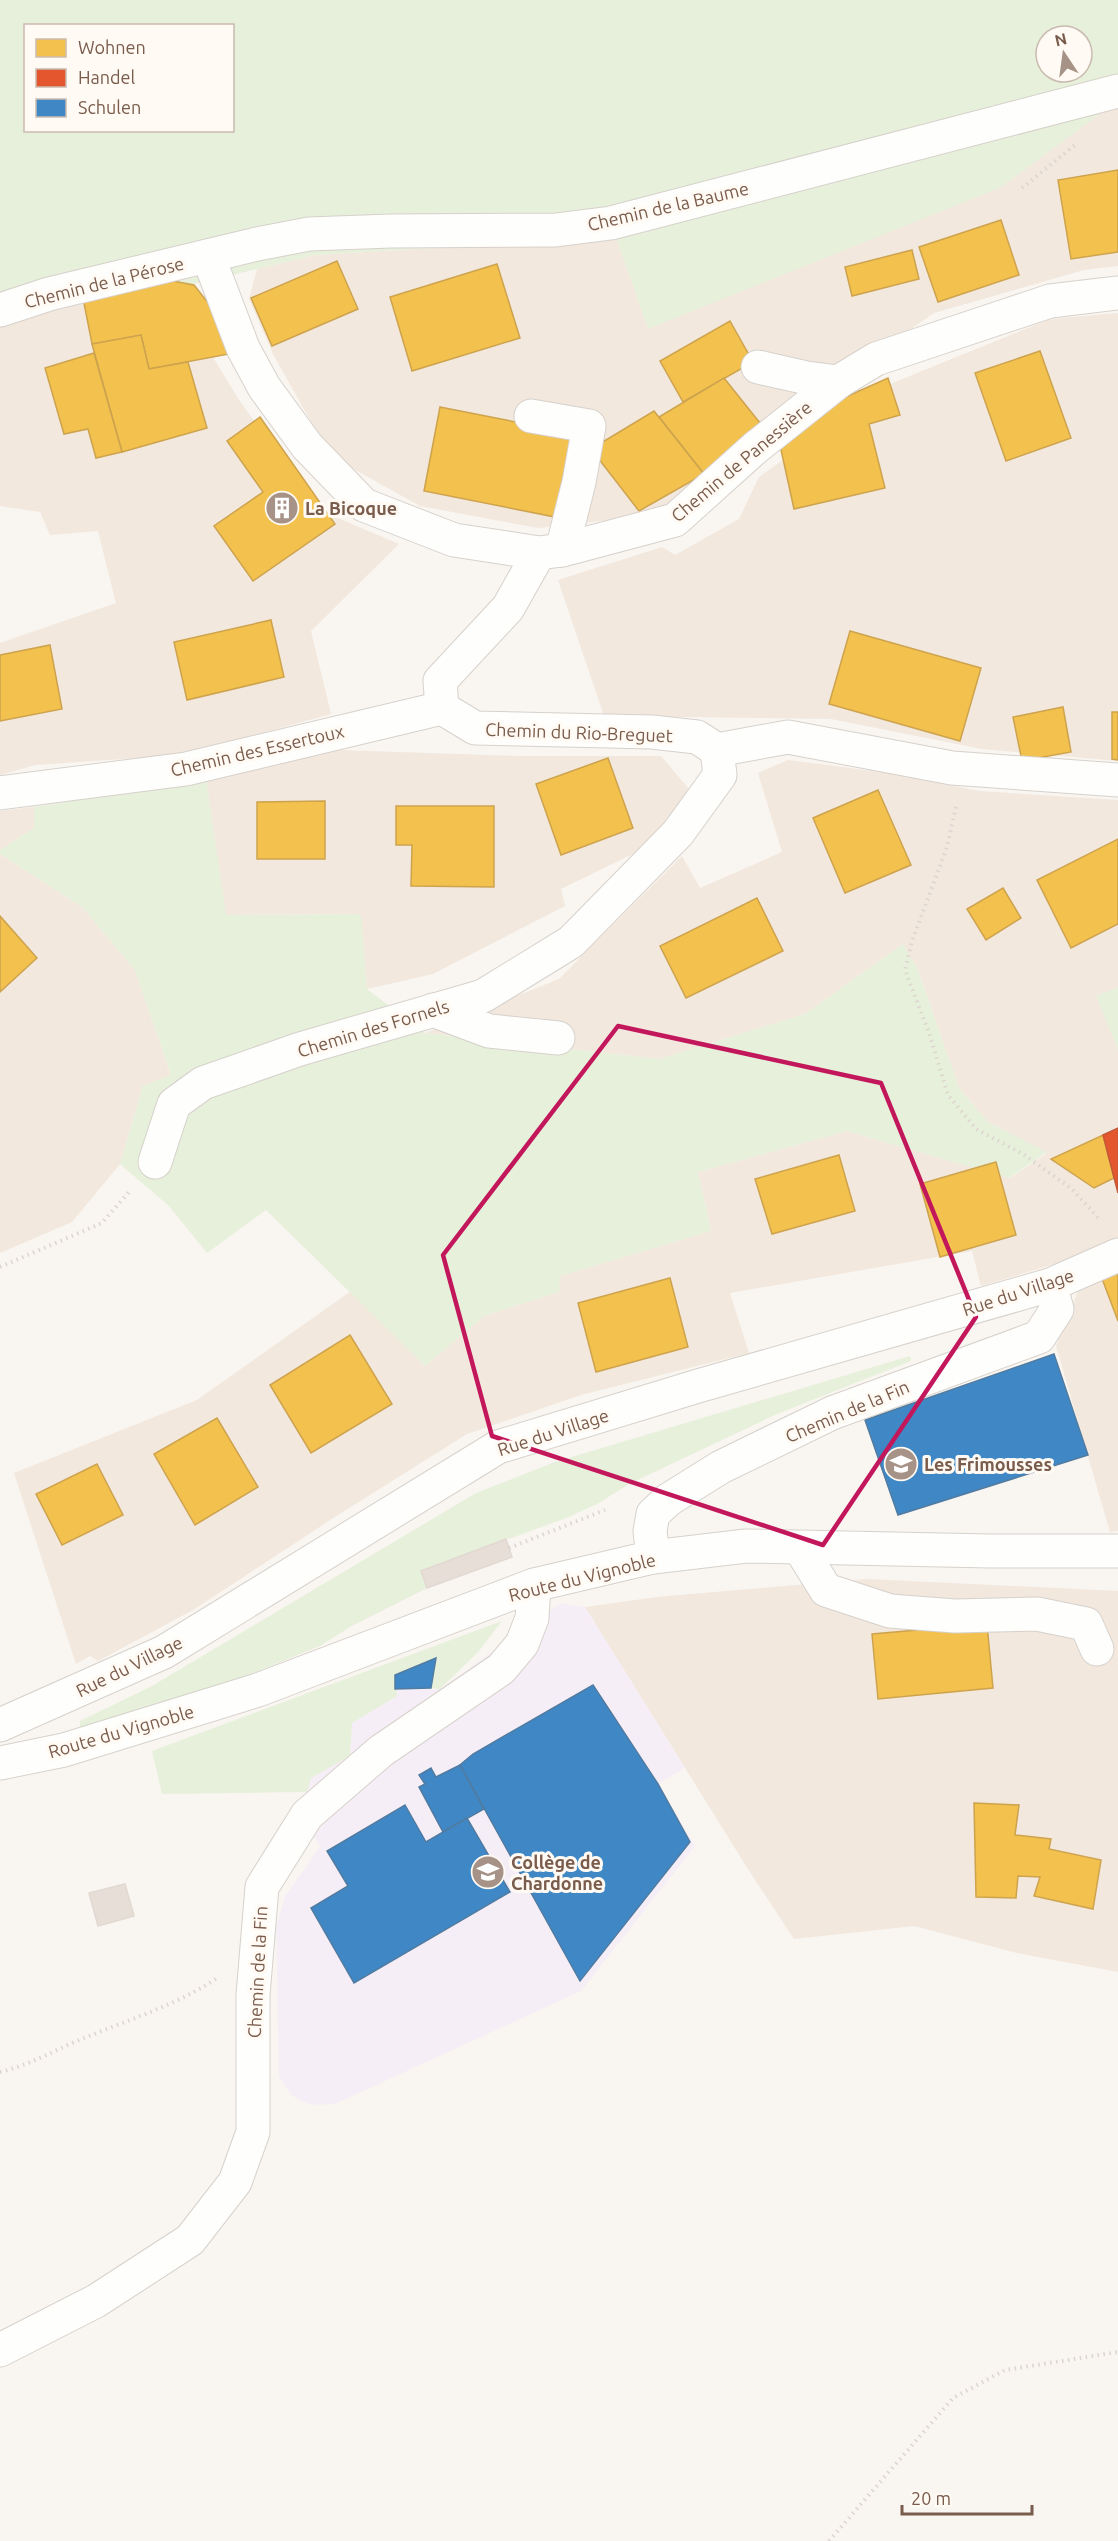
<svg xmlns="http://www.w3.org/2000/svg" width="1118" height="2541" font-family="Ubuntu,sans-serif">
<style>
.residential{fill:#f2e8de}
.education{fill:#f6eef6}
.green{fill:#e7f0db;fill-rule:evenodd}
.homes{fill:#f2c14e;stroke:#cea34e;stroke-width:1.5}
.shops{fill:#e4572e;stroke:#c45837;stroke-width:1.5}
.schools{fill:#3f88c5;stroke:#517ba1;stroke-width:1.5}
.building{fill:#e6ded7;stroke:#e2d8d2;stroke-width:1.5}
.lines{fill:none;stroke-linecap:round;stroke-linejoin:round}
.minor-casing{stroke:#d7d1cb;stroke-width:35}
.path{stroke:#dcd5d0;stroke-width:4;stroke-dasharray:1.5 4.5;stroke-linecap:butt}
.minor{stroke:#fefefd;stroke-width:33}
.marked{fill:none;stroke:#c2185b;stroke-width:4.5;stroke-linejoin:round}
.labels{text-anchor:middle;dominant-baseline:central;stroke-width:6;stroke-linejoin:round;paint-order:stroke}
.street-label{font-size:18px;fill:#7a5c4d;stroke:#fffaf3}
.poi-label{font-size:18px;font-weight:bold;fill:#7a5c4d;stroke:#fffaf3;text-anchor:start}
</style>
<rect width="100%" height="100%" fill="#f9f5f0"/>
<!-- residential -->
<g class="residential">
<polygon points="1118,106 1118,266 1084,270 934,313 789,413 669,508 627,518 538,528 420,506 350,467 315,429 273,354 249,299 257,269 316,255 616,237 648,328 826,256 1105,110"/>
<polygon points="147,295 184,310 239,400 319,510 399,544 311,631 331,714 181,755 35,765 0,775 0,643 116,603 98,531 50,535 40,512 0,506 0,325 52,309"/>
<polygon points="1118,313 1118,761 982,749 831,719 604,716 558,580 662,547 675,555 739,519 759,477 890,384 1050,319"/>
<polygon points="338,750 519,756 661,756 694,795 649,846 561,889 565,906 433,974 367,989 360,914 225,915 206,779"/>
<polygon points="788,760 896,774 979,791 1118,800 1118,1245 981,1286 972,1251 730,1293 749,1353 581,1395 467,1434 338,1515 193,1610 98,1661 90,1656 76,1664 14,1473 197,1400 351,1291 425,1366 484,1316 559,1292 559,1276 711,1231 698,1172 847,1131 1010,1178 1047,1153 988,1122 959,1088 918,970 903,944 805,1014 659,1059 425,1033 559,979 682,856 700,888 782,852 758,773"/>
<polygon points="34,807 34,828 0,850 0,811"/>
<polygon points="0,854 82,907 135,970 171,1076 143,1086 120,1164 72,1222 0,1253"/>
<polygon points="1118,1261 1118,1531 1110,1532 1056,1346 1083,1279"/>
<polygon points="867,1579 1118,1591 1118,1972 1017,1953 914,1926 794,1939 746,1866 585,1607 657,1597"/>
</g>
<!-- education -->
<polygon class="education" points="561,1603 585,1607 685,1768 658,1784 695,1846 581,1991 335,2104 310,2105 291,2095 279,2076 276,1927 285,1896 320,1847 300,1809 310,1778 350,1756 352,1723 396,1697 395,1689 440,1689"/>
<!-- green -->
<g class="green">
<path d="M 0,0 L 1118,0 L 1118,106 L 1105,110 L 1001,187 L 648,329 L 616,237 L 316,255 L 147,295 L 52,309 L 0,325 ZM 26,26 L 232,26 L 232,130 L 26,130 ZM 1046,36 L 1082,36 L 1082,72 L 1046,72 Z"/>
<polygon points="206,779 226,915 361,914 367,989 425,1033 659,1059 805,1014 903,944 918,970 959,1088 988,1122 1047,1152 1009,1178 847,1131 698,1172 711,1231 560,1276 559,1292 484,1316 425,1366 266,1210 207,1253 169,1206 120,1164 143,1086 171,1075 135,970 82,907 0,854 0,850 34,828 34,807"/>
<polygon points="1118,987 1118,1050 1096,996"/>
<polygon points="910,1356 911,1361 777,1414 631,1483 597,1504 569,1517 421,1571 427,1588 350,1627 320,1646 188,1699 80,1732 80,1721 152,1686 476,1493 555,1462"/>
<polygon points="502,1621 479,1651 440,1689 431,1688 436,1658 395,1675 397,1696 352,1723 350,1756 311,1778 307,1792 162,1794 152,1751"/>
</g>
<!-- homes -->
<g class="homes">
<polygon points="1118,170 1118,252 1071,259 1058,180"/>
<polygon points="1001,220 1019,275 938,302 919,247"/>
<polygon points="912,250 919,279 852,296 845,267"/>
<polygon points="337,261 358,309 272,346 251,298"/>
<polygon points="497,264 520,338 412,371 390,297"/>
<polygon points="162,279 194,285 217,314 229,354 149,369 141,335 92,344 83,298"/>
<polygon points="730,321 753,362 683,402 660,361"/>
<polygon points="141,335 149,369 188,362 207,428 122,452 92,344"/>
<polygon points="1040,351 1071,438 1006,461 975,373"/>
<polygon points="94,353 122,452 96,458 88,429 64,434 45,368"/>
<polygon points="724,378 764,428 704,474 659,417"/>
<polygon points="888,378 900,415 869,424 885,488 794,509 778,436 819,409"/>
<polygon points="440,407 572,433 555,517 424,491"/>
<polygon points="654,411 704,474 639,511 591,449"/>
<polygon points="260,417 335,524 253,581 214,526 263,492 227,441"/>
<polygon points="271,620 284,677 187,700 174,642"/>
<polygon points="850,631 981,668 960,741 829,704"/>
<polygon points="50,645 62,709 0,721 0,655"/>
<polygon points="1063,707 1071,752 1022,761 1013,717"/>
<polygon points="1112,712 1118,712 1118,760 1112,759"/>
<polygon points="608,758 633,828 561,855 536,784"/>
<polygon points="878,790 911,865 845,893 813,818"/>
<polygon points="325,801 325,859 257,859 257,802"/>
<polygon points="396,806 494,806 494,887 411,886 412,845 396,845"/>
<polygon points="1118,839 1118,924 1071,948 1037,880"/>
<polygon points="1003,888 1021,918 986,940 967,909"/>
<polygon points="757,898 783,951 686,998 660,946"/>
<polygon points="0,916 37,958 0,992"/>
<polygon points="1103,1135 1114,1178 1094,1188 1051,1159"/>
<polygon points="839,1155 855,1211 772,1234 755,1179"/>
<polygon points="996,1162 1016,1235 940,1257 920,1184"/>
<polygon points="1118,1270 1118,1321 1101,1276"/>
<polygon points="670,1278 688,1347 596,1372 578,1303"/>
<polygon points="350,1335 392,1404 311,1453 270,1385"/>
<polygon points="217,1418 258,1487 195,1525 154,1454"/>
<polygon points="97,1464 123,1515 62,1545 36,1494"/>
<polygon points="987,1624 993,1688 878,1699 872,1634"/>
<polygon points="974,1803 1019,1805 1015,1835 1051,1839 1049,1849 1101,1860 1093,1909 1034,1896 1040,1877 1018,1876 1016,1898 976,1897"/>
</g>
<!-- shops -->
<polygon class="shops" points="1118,1128 1118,1193 1103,1135"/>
<!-- schools -->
<g class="schools">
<polygon points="1054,1354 1088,1455 898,1515 865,1420"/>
<polygon points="436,1658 431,1688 395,1689 395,1675"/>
<polygon points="593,1685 658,1784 690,1842 580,1981 460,1765 473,1754"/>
<polygon points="460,1765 484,1809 443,1832 419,1787 425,1784 419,1775 431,1768 436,1777"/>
<polygon points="405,1805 426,1842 467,1818 510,1892 354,1983 311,1908 348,1886 327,1851"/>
</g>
<!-- building -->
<g class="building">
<polygon points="506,1539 512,1557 427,1588 421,1571"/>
<polygon points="125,1884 134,1916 98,1926 89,1893"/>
</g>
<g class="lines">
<defs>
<g id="minor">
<polyline points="208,256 243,348 264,387 307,446 364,505 454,540 539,553 562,550 675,520 755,448 838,382 876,359 1050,301 1118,293"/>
<polyline points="0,310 49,294 257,244 309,234 391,231 556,230 611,223 1118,91"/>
<polyline points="758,367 807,378 838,382"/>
<polyline points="531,416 589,426 579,482 562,550"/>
<polyline points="539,553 508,608 440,681 442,708 475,728 652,732 697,737 717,750 788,737 952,768 1118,780"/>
<polyline points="0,793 186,769 442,708"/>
<polyline points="433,1010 489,1031 558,1038"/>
<polyline points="155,1162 174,1104 203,1083 300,1049 483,996 571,942 678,833 720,775 717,750"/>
<polyline points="800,1548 826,1590 890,1611 955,1616 1037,1614 1086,1624 1097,1649"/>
<polyline points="653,1557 650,1531 653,1514 668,1500 721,1467 832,1413 1039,1337 1057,1309 1050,1285"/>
<polyline points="0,1725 164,1652 498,1447 698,1386 1050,1285 1118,1255"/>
<polyline points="0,1763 64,1750 258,1690 534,1585 653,1557 746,1546 990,1551 1118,1551"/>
<polyline points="0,2350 96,2301 190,2240 235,2182 253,2132 253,1995 262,1887 307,1815 381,1751 501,1669 522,1644 532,1618 534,1585"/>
</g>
</defs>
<!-- minor casing -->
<use href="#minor" class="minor-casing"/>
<!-- path -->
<g class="path">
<polyline points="1022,188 1075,145"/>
<polyline points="956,807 947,847 912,941 905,970 929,1033 948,1095 976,1129 1023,1154 1072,1189 1100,1220"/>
<polyline points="0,1267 102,1223 129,1192"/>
<polyline points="509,1548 605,1510"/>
<path d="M 0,2072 C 27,2066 51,2052 77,2041 C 124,2021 173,2007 216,1979"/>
<polyline points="829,2541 953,2398 1005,2370 1118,2352"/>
</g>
<!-- minor -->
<use href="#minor" class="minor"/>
</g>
<!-- marked area -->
<path class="marked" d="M 618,1026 L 881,1083 L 976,1317 L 823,1545 L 492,1436 L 443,1255 Z"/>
<!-- icons -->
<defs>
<symbol id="building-disc" viewBox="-11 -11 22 22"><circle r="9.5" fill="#a69286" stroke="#fffaf3"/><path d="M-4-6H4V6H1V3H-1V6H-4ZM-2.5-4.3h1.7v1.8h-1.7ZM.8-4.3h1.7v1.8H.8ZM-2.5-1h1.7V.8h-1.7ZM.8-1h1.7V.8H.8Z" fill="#fff"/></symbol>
<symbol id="school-disc" viewBox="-11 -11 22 22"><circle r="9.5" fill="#a69286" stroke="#fffaf3"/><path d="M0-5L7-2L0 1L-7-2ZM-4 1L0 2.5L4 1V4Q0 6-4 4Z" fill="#fff"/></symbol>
</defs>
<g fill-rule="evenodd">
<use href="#building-disc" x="263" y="489" width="38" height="38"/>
<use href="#school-disc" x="882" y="1445" width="38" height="38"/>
<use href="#school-disc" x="469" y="1853" width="38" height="38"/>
</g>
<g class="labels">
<!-- street labels -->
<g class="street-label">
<text transform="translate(668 206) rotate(-13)">Chemin de la Baume</text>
<text transform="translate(104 282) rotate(-14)">Chemin de la Pérose</text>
<text transform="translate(741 461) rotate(-40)">Chemin de Panessière</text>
<text transform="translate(579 732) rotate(2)">Chemin du Rio-Breguet</text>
<text transform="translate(257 750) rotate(-13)">Chemin des Essertoux</text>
<text transform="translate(373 1028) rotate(-17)">Chemin des Fornels</text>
<text transform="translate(1018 1292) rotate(-18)">Rue du Village</text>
<text transform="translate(847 1411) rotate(-23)">Chemin de la Fin</text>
<text transform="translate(553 1432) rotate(-18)">Rue du Village</text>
<text transform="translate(582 1577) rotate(-14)">Route du Vignoble</text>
<text transform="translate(129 1666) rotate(-26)">Rue du Village</text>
<text transform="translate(121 1731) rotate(-16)">Route du Vignoble</text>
<text transform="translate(257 1972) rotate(-87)">Chemin de la Fin</text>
</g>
<!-- poi labels -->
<g class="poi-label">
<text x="305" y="508">La Bicoque</text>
<text x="924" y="1464">Les Frimousses</text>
<text x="511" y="1862">Collège de<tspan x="511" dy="21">Chardonne</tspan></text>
</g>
</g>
<!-- legend -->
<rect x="24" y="24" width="210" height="108" fill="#fffaf3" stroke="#cabbb1" stroke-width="1.5"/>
<rect x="36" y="39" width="30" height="18" fill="#f2c14e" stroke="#cabbb1" stroke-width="1.5"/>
<text x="78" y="54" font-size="18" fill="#7a5c4d">Wohnen</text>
<rect x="36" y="69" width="30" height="18" fill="#e4572e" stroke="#cabbb1" stroke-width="1.5"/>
<text x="78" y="84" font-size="18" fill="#7a5c4d">Handel</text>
<rect x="36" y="99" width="30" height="18" fill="#3f88c5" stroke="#cabbb1" stroke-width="1.5"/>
<text x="78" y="114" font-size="18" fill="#7a5c4d">Schulen</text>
<!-- north arrow -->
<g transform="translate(1064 54) rotate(347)"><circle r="28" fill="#fffaf3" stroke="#cabbb1" stroke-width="1.5"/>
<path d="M0-4.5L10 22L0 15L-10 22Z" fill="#a69286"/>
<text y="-9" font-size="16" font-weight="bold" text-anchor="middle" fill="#7a5c4d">N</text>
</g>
<!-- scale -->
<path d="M902 2505v9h130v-9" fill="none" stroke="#7a5c4d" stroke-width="3"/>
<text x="911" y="2505" font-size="18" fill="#7a5c4d" stroke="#fffaf3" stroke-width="4.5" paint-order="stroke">20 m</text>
</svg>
